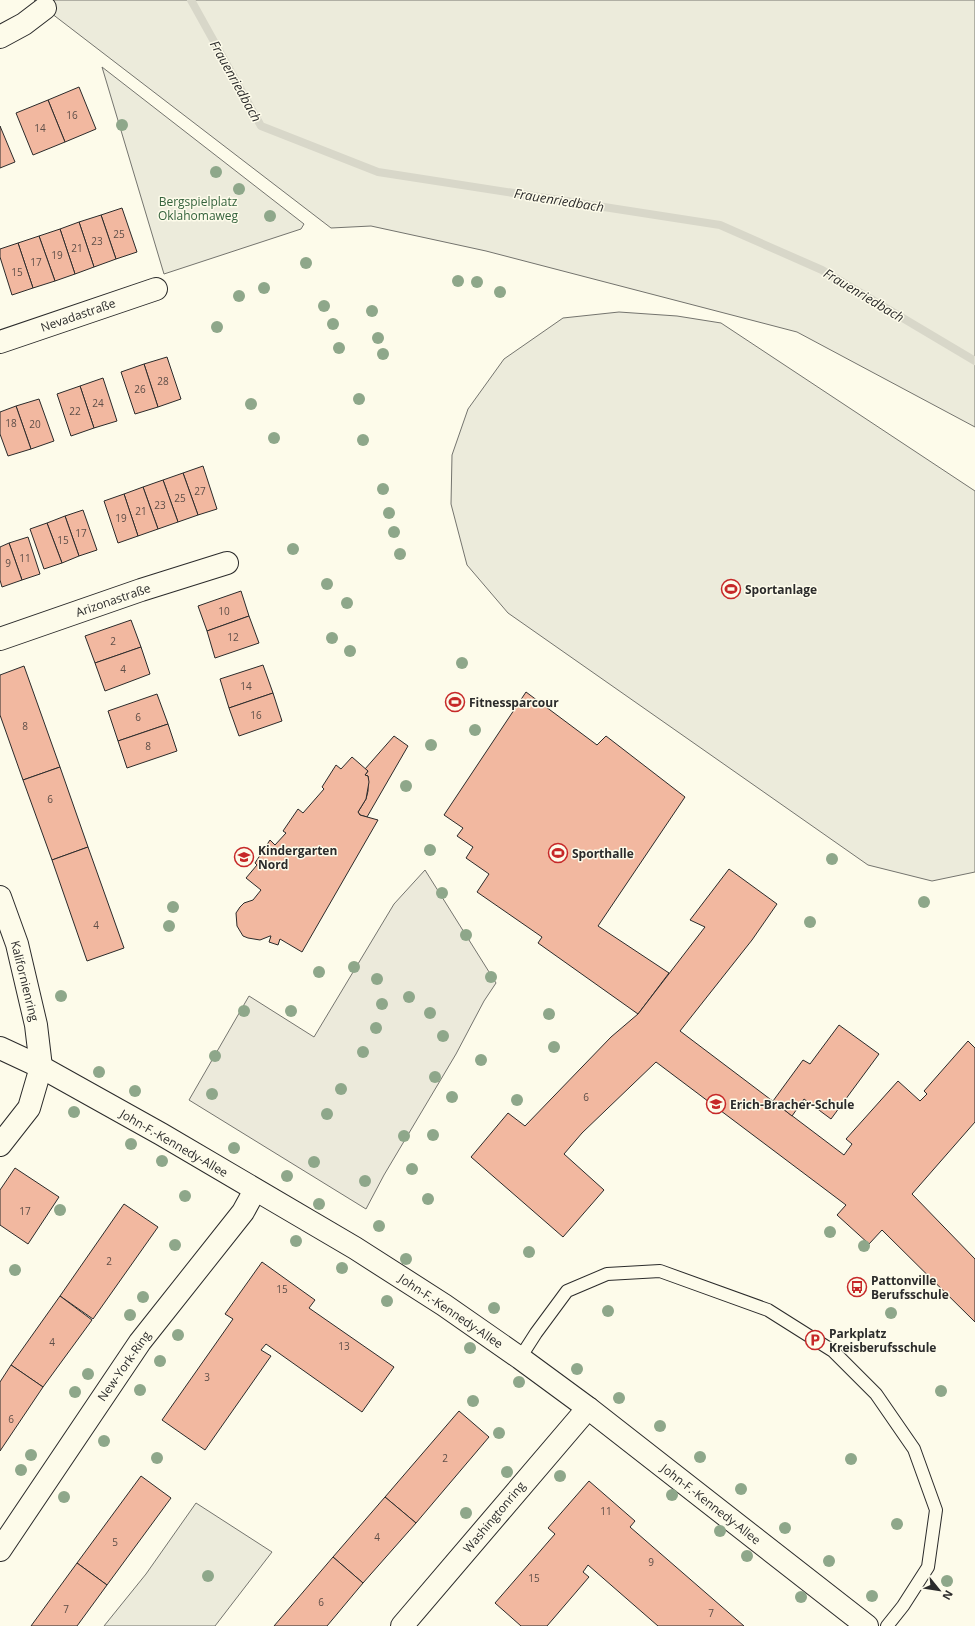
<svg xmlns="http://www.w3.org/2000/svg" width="975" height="1626" font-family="'Open Sans',sans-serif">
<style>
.green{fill:#ecebdb;stroke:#74746e}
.parking{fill:#eceadb;stroke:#74746e}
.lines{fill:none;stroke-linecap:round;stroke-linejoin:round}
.stream{stroke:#d8d7c9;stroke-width:8}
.building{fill:#f2b8a0;stroke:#2b2b2b}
.lane-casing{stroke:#2b2b2b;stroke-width:14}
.street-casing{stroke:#2b2b2b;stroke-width:24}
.lane{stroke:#fdfbea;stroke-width:12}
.street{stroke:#fdfbea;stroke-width:22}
.tree{fill:#8ea78a}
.labels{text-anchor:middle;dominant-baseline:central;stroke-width:3;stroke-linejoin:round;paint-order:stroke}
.number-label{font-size:10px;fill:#5d4e48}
.park-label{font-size:12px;fill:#34623c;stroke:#fdfbea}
.street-label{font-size:12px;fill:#2b2b2b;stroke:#fdfbea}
.poi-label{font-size:12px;font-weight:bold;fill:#2b2b2b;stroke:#fdfbea;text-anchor:start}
.water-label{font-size:13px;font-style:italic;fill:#2b2b2b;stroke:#fdfbea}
</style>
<rect width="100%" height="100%" fill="#fdfbea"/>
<!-- green -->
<g class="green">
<polygon points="34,0 975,0 975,427 797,332 486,251 371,226 331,228"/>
<polygon points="102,67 304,224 301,229 164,274"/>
<polygon points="619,312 677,316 721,323 975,491 975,872 932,881 868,865 508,613 467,565 451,504 452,455 468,409 504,359 563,318"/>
<polygon points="196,1503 272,1552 215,1626 104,1626 146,1574"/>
</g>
<!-- parking -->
<polygon class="parking" points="425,870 496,983 484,1001 456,1054 384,1175 366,1209 189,1100 249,996 314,1037 394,904"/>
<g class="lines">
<!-- stream -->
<polyline class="stream" points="191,0 261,126 378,172 720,225 822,270 975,361"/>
</g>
<!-- building -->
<g class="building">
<polygon points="79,87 96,129 65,142 48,100"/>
<polygon points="48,100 65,142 33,155 16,113"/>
<polygon points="0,126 15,162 0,168"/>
<polygon points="122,208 137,252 116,259 101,215"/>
<polygon points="101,215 116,259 94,267 79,222"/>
<polygon points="79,222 94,267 75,274 60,229"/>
<polygon points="60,229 75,274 55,281 39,236"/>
<polygon points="39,236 55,281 33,288 18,243"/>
<polygon points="18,243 33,288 12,295 0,257 0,249"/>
<polygon points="167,357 181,399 158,407 144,364"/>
<polygon points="144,364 158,407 135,414 121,372"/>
<polygon points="103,378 117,421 94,428 80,386"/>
<polygon points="80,386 94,428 71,436 57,394"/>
<polygon points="39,399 54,441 31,449 16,406"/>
<polygon points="16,406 31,449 8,456 0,434 0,412"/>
<polygon points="203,466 217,509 198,515 183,473"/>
<polygon points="183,473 198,515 178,522 163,480"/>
<polygon points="163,480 178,522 158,529 143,487"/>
<polygon points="143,487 158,529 138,536 124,494"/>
<polygon points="124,494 138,536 118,543 104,501"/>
<polygon points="83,510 97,550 79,556 65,516"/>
<polygon points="65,516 79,556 62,563 47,523"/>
<polygon points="47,523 62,563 44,569 30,529"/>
<polygon points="28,537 40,574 22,580 9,543"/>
<polygon points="9,543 22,580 2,587 0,580 0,547"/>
<polygon points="241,591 249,616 207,631 198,606"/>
<polygon points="249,616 259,643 215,658 207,631"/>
<polygon points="131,620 141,647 95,663 85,636"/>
<polygon points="141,647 150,674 105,691 95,663"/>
<polygon points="263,665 273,693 229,708 220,679"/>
<polygon points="24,666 60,767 23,780 0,715 0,675"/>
<polygon points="526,692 597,745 606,736 685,797 598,926 669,973 638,1014 538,943 542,937 477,892 489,874 466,858 473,847 457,836 463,828 444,815"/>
<polygon points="273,693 282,721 239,736 229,708"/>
<polygon points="157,694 168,724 118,741 108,711"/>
<polygon points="168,724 177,751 127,768 118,741"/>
<polygon points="394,736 408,746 367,817 360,815 358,812 366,799 368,791 368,776 365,775 368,771 365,769"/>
<polygon points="352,757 368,771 365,775 368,776 369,782 366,799 358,812 360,815 378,820 302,952 280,939 278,945 269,942 271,936 270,936 260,940 248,938 243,936 237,926 236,913 240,907 244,903 253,900 261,890 246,878 257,865 255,863 270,840 275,845 286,833 283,831 298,809 303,813 324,789 322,787 336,765 341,769"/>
<polygon points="60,767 88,847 52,860 23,780"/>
<polygon points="88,847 124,948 87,961 52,860"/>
<polygon points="729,869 777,904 752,940 680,1031 844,1155 852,1144 846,1139 898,1081 920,1101 927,1094 924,1091 968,1041 975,1048 975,1122 912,1194 975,1259 975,1322 882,1230 869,1244 837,1215 846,1205 656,1062 582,1133 564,1154 604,1190 563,1237 471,1157 508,1113 525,1126 611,1037 638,1014 705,927 690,920"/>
<polygon points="839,1025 879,1054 831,1119 804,1099 792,1116 773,1101 803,1060 810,1064"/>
<polygon points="15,1168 59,1197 28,1244 0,1225 0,1190"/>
<polygon points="124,1204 158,1227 93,1319 60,1296"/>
<polygon points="262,1262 315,1300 309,1308 394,1367 362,1412 266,1344 261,1350 271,1356 205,1450 162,1420 233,1319 225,1314"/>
<polygon points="60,1296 92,1320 43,1387 11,1365"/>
<polygon points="11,1365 43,1387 0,1451 0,1382"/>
<polygon points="459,1411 489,1437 416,1523 385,1497"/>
<polygon points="141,1476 171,1498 107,1585 77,1563"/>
<polygon points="589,1481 635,1521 630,1527 744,1626 658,1626 588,1565 583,1572 589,1577 547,1626 521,1626 495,1603 555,1534 548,1528"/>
<polygon points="385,1497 416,1523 363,1583 333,1557"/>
<polygon points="333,1557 363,1583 327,1626 274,1626"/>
<polygon points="77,1563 107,1585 77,1626 31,1626"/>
</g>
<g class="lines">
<defs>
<polyline id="lane" points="520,1358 536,1333 567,1291 607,1274 660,1271 768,1310 833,1351 876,1394 914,1449 936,1510 928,1567 903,1606 887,1626"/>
<g id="street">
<polyline points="0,37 24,24 45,8"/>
<polyline points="0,342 156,289"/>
<polyline points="0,639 141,590 227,563"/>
<polyline points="0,897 17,944 36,1025 41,1067 29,1108 0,1145"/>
<polyline points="0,1048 41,1067 161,1134 355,1248 444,1305 520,1358 588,1408 867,1626"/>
<polyline points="0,1550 140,1342 243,1212 255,1190"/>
<polyline points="402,1626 588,1408"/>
</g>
</defs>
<!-- lane casing -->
<use href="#lane" class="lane-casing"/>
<!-- street casing -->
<use href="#street" class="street-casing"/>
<!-- lane -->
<use href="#lane" class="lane"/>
<!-- street -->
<use href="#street" class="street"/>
</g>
<!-- trees -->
<g class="tree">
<circle cx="122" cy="125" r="6"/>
<circle cx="216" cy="172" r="6"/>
<circle cx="239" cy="189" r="6"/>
<circle cx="270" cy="216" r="6"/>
<circle cx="306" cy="263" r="6"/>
<circle cx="458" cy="281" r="6"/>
<circle cx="477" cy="282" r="6"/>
<circle cx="264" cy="288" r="6"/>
<circle cx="500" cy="292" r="6"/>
<circle cx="239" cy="296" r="6"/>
<circle cx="324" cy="306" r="6"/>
<circle cx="372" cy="311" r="6"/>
<circle cx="333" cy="324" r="6"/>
<circle cx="217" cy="327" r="6"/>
<circle cx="378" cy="338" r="6"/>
<circle cx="339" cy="348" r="6"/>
<circle cx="383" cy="354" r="6"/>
<circle cx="359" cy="399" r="6"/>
<circle cx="251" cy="404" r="6"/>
<circle cx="274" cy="438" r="6"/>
<circle cx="363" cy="440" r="6"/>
<circle cx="383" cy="489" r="6"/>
<circle cx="389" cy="513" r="6"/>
<circle cx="394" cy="532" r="6"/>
<circle cx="293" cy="549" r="6"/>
<circle cx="400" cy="554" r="6"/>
<circle cx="327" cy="584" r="6"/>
<circle cx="347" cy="603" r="6"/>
<circle cx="332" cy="638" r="6"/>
<circle cx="350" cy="651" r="6"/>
<circle cx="462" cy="663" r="6"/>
<circle cx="475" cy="730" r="6"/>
<circle cx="431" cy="745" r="6"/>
<circle cx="406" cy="786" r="6"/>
<circle cx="430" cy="850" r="6"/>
<circle cx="832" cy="859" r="6"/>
<circle cx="442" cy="893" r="6"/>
<circle cx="924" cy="902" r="6"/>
<circle cx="173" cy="907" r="6"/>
<circle cx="810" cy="922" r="6"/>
<circle cx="169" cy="926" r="6"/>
<circle cx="466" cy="935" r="6"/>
<circle cx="354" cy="967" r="6"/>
<circle cx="319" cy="972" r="6"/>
<circle cx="491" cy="977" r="6"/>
<circle cx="377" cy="979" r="6"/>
<circle cx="61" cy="996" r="6"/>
<circle cx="409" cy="997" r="6"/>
<circle cx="382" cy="1004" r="6"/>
<circle cx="244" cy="1011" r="6"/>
<circle cx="291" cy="1011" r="6"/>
<circle cx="430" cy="1013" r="6"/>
<circle cx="549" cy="1014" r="6"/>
<circle cx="376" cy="1028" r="6"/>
<circle cx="443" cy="1036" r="6"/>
<circle cx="554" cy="1047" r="6"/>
<circle cx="363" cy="1052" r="6"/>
<circle cx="215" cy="1056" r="6"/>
<circle cx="481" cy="1060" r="6"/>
<circle cx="99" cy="1072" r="6"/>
<circle cx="435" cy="1077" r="6"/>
<circle cx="341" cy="1089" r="6"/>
<circle cx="135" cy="1091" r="6"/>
<circle cx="212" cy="1094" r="6"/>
<circle cx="452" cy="1097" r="6"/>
<circle cx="517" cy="1100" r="6"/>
<circle cx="74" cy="1112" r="6"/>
<circle cx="327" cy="1114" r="6"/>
<circle cx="433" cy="1135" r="6"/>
<circle cx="404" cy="1136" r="6"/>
<circle cx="131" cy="1144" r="6"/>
<circle cx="234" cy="1148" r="6"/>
<circle cx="162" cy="1161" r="6"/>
<circle cx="314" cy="1162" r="6"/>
<circle cx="412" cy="1169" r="6"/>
<circle cx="287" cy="1176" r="6"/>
<circle cx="365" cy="1181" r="6"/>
<circle cx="185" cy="1196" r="6"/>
<circle cx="428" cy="1199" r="6"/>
<circle cx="319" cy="1204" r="6"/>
<circle cx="60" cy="1210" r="6"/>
<circle cx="379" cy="1226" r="6"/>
<circle cx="830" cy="1232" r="6"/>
<circle cx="296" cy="1241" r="6"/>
<circle cx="175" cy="1245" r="6"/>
<circle cx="864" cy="1246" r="6"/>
<circle cx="529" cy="1252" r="6"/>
<circle cx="406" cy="1259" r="6"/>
<circle cx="342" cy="1268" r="6"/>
<circle cx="15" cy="1270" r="6"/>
<circle cx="143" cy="1297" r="6"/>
<circle cx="387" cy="1301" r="6"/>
<circle cx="494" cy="1308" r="6"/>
<circle cx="608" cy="1311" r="6"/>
<circle cx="891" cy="1313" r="6"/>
<circle cx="130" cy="1315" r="6"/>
<circle cx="178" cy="1335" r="6"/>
<circle cx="470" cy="1348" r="6"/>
<circle cx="160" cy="1361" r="6"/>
<circle cx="577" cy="1369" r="6"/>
<circle cx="88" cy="1374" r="6"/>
<circle cx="519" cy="1382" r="6"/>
<circle cx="140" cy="1390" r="6"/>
<circle cx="941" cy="1391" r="6"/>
<circle cx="75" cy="1392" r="6"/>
<circle cx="619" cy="1398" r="6"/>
<circle cx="473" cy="1401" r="6"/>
<circle cx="660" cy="1426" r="6"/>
<circle cx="499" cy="1433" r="6"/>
<circle cx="104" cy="1441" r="6"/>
<circle cx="31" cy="1455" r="6"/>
<circle cx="700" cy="1457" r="6"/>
<circle cx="157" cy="1458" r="6"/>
<circle cx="851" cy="1459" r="6"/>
<circle cx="21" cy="1470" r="6"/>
<circle cx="507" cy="1472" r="6"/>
<circle cx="560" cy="1476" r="6"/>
<circle cx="741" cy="1489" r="6"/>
<circle cx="672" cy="1495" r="6"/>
<circle cx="64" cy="1497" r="6"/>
<circle cx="466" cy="1513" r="6"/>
<circle cx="897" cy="1524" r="6"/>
<circle cx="785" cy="1528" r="6"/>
<circle cx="720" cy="1531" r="6"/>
<circle cx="747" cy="1556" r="6"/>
<circle cx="829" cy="1561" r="6"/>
<circle cx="208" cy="1576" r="6"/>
<circle cx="947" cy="1581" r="6"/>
<circle cx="872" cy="1596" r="6"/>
<circle cx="801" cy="1597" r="6"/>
</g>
<!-- icons -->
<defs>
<symbol id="stadium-ring" viewBox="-11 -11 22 22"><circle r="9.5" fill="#fdfbea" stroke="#c62828" stroke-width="1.5"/><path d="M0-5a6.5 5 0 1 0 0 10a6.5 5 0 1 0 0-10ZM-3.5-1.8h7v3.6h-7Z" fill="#c62828"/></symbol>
<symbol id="school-ring" viewBox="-11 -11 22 22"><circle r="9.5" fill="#fdfbea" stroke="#c62828" stroke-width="1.5"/><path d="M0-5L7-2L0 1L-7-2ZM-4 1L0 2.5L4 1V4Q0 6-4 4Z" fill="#c62828"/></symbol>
<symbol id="bus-ring" viewBox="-11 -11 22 22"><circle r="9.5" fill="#fdfbea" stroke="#c62828" stroke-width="1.5"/><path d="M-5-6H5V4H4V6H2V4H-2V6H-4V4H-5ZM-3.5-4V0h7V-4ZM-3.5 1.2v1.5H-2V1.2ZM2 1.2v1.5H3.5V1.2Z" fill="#c62828"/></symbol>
<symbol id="parking-ring" viewBox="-11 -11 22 22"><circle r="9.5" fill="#fdfbea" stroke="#c62828" stroke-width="1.5"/><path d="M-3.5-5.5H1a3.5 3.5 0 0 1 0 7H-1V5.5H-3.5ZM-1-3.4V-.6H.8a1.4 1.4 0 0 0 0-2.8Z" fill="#c62828"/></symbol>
</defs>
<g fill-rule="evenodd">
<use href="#stadium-ring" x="720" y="578" width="22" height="22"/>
<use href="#stadium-ring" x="444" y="691" width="22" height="22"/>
<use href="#stadium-ring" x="547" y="842" width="22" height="22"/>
<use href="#school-ring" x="233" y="846" width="22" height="22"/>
<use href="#school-ring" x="705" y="1093" width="22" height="22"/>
<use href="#bus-ring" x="846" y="1276" width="22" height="22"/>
<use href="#parking-ring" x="804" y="1329" width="22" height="22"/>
</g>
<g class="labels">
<!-- number labels -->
<g class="number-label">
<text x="72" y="115">16</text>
<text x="40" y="128">14</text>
<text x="119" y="234">25</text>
<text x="97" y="241">23</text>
<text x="77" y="248">21</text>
<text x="57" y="255">19</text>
<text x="36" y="262">17</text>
<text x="17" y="272">15</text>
<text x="163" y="381">28</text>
<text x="140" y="389">26</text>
<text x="98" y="403">24</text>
<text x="75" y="411">22</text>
<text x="11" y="423">18</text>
<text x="35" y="424">20</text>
<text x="200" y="491">27</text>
<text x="180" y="498">25</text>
<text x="160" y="505">23</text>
<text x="141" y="511">21</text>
<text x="121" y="518">19</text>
<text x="81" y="533">17</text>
<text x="63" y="540">15</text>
<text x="25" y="558">11</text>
<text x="8" y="563">9</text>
<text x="224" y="611">10</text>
<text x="233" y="637">12</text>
<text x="113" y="641">2</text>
<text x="123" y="669">4</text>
<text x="246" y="686">14</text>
<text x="256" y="715">16</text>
<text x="138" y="717">6</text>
<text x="25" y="726">8</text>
<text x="148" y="746">8</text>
<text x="50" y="799">6</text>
<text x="96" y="925">4</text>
<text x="586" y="1097">6</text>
<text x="25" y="1211">17</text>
<text x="109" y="1261">2</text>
<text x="282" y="1289">15</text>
<text x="52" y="1342">4</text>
<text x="344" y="1346">13</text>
<text x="207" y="1377">3</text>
<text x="11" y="1419">6</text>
<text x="445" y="1458">2</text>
<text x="606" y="1511">11</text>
<text x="377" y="1537">4</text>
<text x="115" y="1542">5</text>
<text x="651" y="1562">9</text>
<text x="534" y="1578">15</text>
<text x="321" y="1602">6</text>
<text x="66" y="1609">7</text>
<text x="711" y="1613">7</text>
</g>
<!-- park labels -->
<g class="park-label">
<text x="198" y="201">Bergspielplatz<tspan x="198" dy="14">Oklahomaweg</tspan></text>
</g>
<!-- street labels -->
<g class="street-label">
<text transform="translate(78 315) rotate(-19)">Nevadastraße</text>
<text transform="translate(113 600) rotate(-19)">Arizonastraße</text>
<text transform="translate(25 981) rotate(76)">Kalifornienring</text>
<text transform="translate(174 1143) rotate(30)">John-F.-Kennedy-Allee</text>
<text transform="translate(451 1311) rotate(34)">John-F.-Kennedy-Allee</text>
<text transform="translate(124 1366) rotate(-55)">New-York-Ring</text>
<text transform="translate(711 1504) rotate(38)">John-F.-Kennedy-Allee</text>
<text transform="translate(494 1517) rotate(-50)">Washingtonring</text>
</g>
<!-- poi labels -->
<g class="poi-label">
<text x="745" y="589">Sportanlage</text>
<text x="469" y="702">Fitnessparcour</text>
<text x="258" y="850">Kindergarten<tspan x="258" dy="14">Nord</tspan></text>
<text x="572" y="853">Sporthalle</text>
<text x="730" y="1104">Erich-Bracher-Schule</text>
<text x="871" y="1280">Pattonville<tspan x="871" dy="14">Berufsschule</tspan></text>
<text x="829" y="1333">Parkplatz<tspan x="829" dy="14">Kreisberufsschule</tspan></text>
</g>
<!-- water labels -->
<g class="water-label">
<text transform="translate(236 81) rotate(61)">Frauenriedbach</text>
<text transform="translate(559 200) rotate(9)">Frauenriedbach</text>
<text transform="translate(864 295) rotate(31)">Frauenriedbach</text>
</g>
</g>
<!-- north arrow -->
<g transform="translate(939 1590) rotate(120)" stroke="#fdfbea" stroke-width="3" paint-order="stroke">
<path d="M0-3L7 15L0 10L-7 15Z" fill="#2b2b2b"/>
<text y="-6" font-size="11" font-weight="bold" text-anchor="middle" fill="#2b2b2b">N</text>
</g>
</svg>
